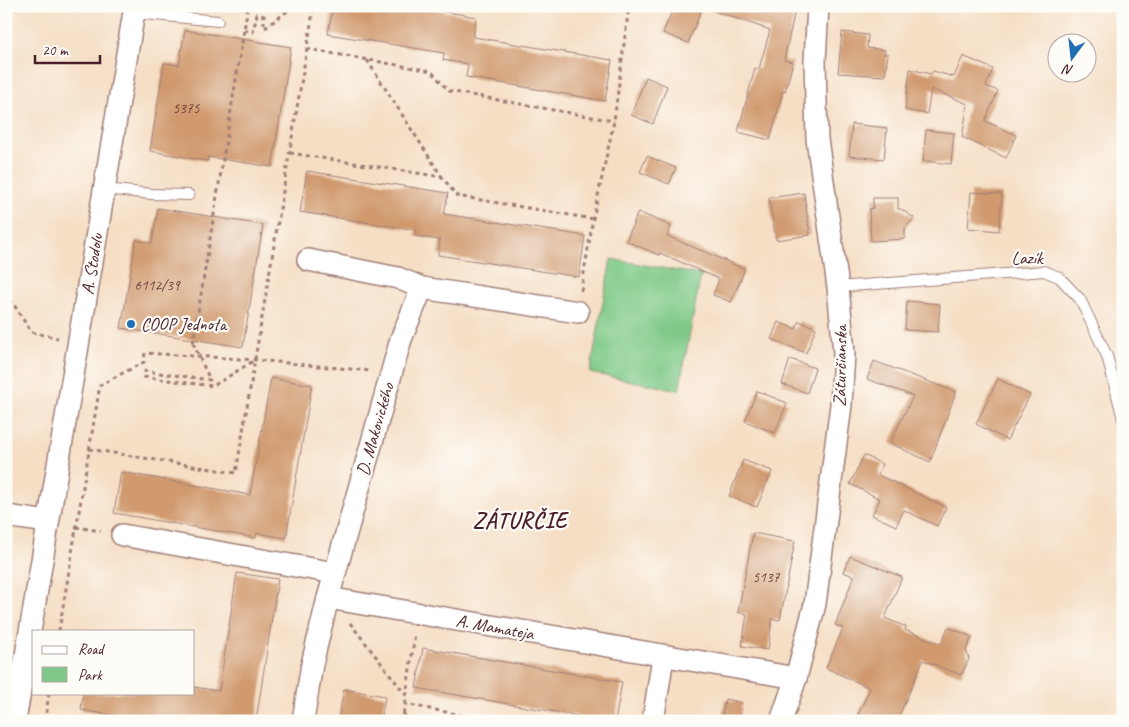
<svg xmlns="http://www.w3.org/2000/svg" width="1129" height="727" font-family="Caveat,sans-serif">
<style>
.green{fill:#7ec987;stroke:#647459}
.building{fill:#d09a6e}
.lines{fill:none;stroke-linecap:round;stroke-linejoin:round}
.lane-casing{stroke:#a07e78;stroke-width:12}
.street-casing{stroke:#a07e78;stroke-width:24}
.path{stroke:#a07e78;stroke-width:3;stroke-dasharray:4 4;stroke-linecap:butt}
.lane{stroke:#fff;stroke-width:10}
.street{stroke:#fff;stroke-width:21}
.path-bridge{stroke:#a07e78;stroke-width:3;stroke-dasharray:4 4;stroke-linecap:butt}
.poi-dot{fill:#1f6fb2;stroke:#fdfcf7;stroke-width:2}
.labels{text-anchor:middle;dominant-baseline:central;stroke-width:4.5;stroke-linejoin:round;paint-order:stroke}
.number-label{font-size:15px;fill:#6c3e3c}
.street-label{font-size:18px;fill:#4a1f2b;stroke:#fdfcf7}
.poi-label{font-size:18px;fill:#4a1f2b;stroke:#fdfcf7;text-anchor:start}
.district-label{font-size:22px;font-weight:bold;letter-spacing:1px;fill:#4a1f2b;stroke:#fdfcf7}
</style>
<rect width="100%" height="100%" fill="#fdfcf7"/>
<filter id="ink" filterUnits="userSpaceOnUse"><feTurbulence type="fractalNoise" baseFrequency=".02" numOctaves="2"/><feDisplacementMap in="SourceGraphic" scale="10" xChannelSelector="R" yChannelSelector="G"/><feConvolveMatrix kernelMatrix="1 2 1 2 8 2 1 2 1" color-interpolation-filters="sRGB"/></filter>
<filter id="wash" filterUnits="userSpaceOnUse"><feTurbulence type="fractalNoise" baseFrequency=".0096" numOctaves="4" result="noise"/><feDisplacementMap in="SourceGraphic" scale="20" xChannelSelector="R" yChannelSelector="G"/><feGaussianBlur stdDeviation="1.12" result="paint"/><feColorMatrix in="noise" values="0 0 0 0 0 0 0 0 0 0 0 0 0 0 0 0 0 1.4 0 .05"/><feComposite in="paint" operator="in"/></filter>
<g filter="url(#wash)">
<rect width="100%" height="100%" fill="#f5dec4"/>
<!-- green -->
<polygon class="green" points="611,259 701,275 679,390 590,373"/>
<g id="blocks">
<!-- building -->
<g class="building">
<polygon points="333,6 414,6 476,17 473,37 612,60 605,101 466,77 468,64 443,60 444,53 328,34"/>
<polygon points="674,6 703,6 688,43 663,33"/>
<polygon points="709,6 796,6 784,60 793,62 785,92 783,91 770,140 738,132 755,68 759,69 770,30 709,9"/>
<polygon points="185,30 291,47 272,167 208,157 207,161 150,151 164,63 179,65"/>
<polygon points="842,32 868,35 867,48 885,50 884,54 888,54 885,76 838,73"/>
<polygon points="963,56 993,69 986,86 998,91 985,121 1016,135 1006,158 962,137 968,104 931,89 927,114 905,110 910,69 931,74 933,71 954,77"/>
<polygon points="646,77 667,86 653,124 631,115"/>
<polygon points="852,124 887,128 884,159 849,156"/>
<polygon points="926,130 954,133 951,164 923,161"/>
<polygon points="647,156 676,168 669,184 640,172"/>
<polygon points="307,171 448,193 444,214 585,236 579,277 438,255 440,240 415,236 416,230 300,212"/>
<polygon points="971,192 1002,194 999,231 968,228"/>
<polygon points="804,193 810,235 776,240 769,198"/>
<polygon points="873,198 898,198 898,209 901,209 914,218 905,228 905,239 871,241 869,209 873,208"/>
<polygon points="158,208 263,225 243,347 121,328 136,240 152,243"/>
<polygon points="638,212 671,226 667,236 745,269 731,302 713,295 719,279 660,253 659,255 626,241"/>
<polygon points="907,301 940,304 938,332 905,330"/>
<polygon points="799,321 816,328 806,353 771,339 778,322 796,329"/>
<polygon points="790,359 815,368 807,393 782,384"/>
<polygon points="874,361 956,392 930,462 890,443 913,396 867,379"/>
<polygon points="271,378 312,385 286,538 257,533 256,538 114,513 121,472 250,495"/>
<polygon points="998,379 1030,395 1007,440 976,424"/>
<polygon points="757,391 787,403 775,433 745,421"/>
<polygon points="864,455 882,464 878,475 946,507 937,526 904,510 896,526 872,515 880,499 850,484"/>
<polygon points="743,460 772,471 757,507 729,496"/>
<polygon points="753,533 795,541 780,620 772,619 768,650 742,646 747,614 738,612"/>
<polygon points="850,556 902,577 885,618 906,627 905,630 941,644 948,627 972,637 966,650 969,659 961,675 923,660 897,721 855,721 870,688 826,668 843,628 835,625 854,576 843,572"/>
<polygon points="237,573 278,579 256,721 147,721 81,710 83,693 194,693 194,687 219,691"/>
<polygon points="423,648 622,682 615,721 578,721 579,716 416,688"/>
<polygon points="344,689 385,696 381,721 338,721"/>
<polygon points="725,699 742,703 739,721 721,721"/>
</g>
</g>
</g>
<g filter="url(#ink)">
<use href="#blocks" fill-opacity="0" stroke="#a07e78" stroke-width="1"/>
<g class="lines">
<defs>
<g id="lane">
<polyline points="133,13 218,21"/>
<polyline points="104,189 152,194 189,195"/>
<polyline points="838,287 1044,271 1059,277 1080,299 1107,356 1123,419"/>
</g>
<g id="street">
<polyline points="308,260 398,278 422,288 578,312"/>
<polyline points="6,516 48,522"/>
<polyline points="122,535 335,573"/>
<polyline points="328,598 796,678"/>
<polyline points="15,721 135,6"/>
<polyline points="303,721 312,664 328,598 401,339 422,288"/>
<polyline points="653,721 663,657"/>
<polyline points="781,721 796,678 815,604 841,405 844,353 838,287 817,139 815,61 818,6"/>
</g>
</defs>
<!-- lane casing -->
<use href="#lane" class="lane-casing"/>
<!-- street casing -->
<use href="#street" class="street-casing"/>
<!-- path -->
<g class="path">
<polyline points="265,28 294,6"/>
<polyline points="244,30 253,32 257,14 264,16 264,29"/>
<polyline points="307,49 431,71 449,91 614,121"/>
<polyline points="367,60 442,177"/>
<polyline points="290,153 442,177 457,196 593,219"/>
<polyline points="581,291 593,219 614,121 629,6"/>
<polyline points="6,292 31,332 58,338"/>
<polyline points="193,343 248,6"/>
<polyline points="203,365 210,380 145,371 144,377 213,386 255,360"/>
<polyline points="89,449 236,473 314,6"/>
<polyline points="76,527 101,531"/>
<polyline points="350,623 406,695"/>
<polyline points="59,631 100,385 144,362 145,353 256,360 371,371"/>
<polyline points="405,704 415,633"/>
<polyline points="403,713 409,721"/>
<polyline points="45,721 49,693"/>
<polyline points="402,721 405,704 491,721"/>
</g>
<!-- lane -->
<use href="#lane" class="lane"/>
<!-- street -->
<use href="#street" class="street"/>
<!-- path-bridge -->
<polyline class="path-bridge" points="193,343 203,365"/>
</g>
</g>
<!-- markers -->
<circle class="poi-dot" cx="131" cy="324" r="5"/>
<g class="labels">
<!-- number labels -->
<g class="number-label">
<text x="186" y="108">5375</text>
<text x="157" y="285">6112/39</text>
<text x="766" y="577">5137</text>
</g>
<!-- street labels -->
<g class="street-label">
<text x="1027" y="258">Lazík</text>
<text transform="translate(92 264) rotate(-81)">A. Stodolu</text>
<text transform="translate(840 366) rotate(-89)">Záturčianska</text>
<text transform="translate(375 429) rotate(-74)">D. Makovického</text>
<text transform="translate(495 627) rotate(10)">A. Mamateja</text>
</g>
<!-- poi labels -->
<g class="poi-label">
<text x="141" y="324">COOP Jednota</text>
</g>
<!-- district labels -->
<g class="district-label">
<text x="520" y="521">ZÁTURČIE</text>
</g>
</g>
<!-- margin -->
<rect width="1129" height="727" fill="none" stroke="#fdfcf7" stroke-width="25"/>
<!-- legend -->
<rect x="32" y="630" width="162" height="65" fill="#fdfcf7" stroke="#b5a4a5"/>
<rect x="42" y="646" width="25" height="8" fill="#ffffff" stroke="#b5a4a5"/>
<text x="78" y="654" font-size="15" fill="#4a1f2b">Road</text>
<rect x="42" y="667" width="25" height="15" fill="#7ec987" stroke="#b5a4a5"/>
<text x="78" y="680" font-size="15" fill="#4a1f2b">Park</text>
<!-- north arrow -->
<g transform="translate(1072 58) rotate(195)"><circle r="24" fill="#fdfcf7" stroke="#b5a4a5"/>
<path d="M0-4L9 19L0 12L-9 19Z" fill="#1f6fb2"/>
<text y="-8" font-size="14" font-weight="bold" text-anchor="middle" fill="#4a1f2b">N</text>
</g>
<!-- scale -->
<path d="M35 55v8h65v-8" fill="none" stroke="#4a1f2b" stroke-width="2.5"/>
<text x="42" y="55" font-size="15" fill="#4a1f2b" stroke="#fdfcf7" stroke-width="4" paint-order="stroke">20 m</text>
</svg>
